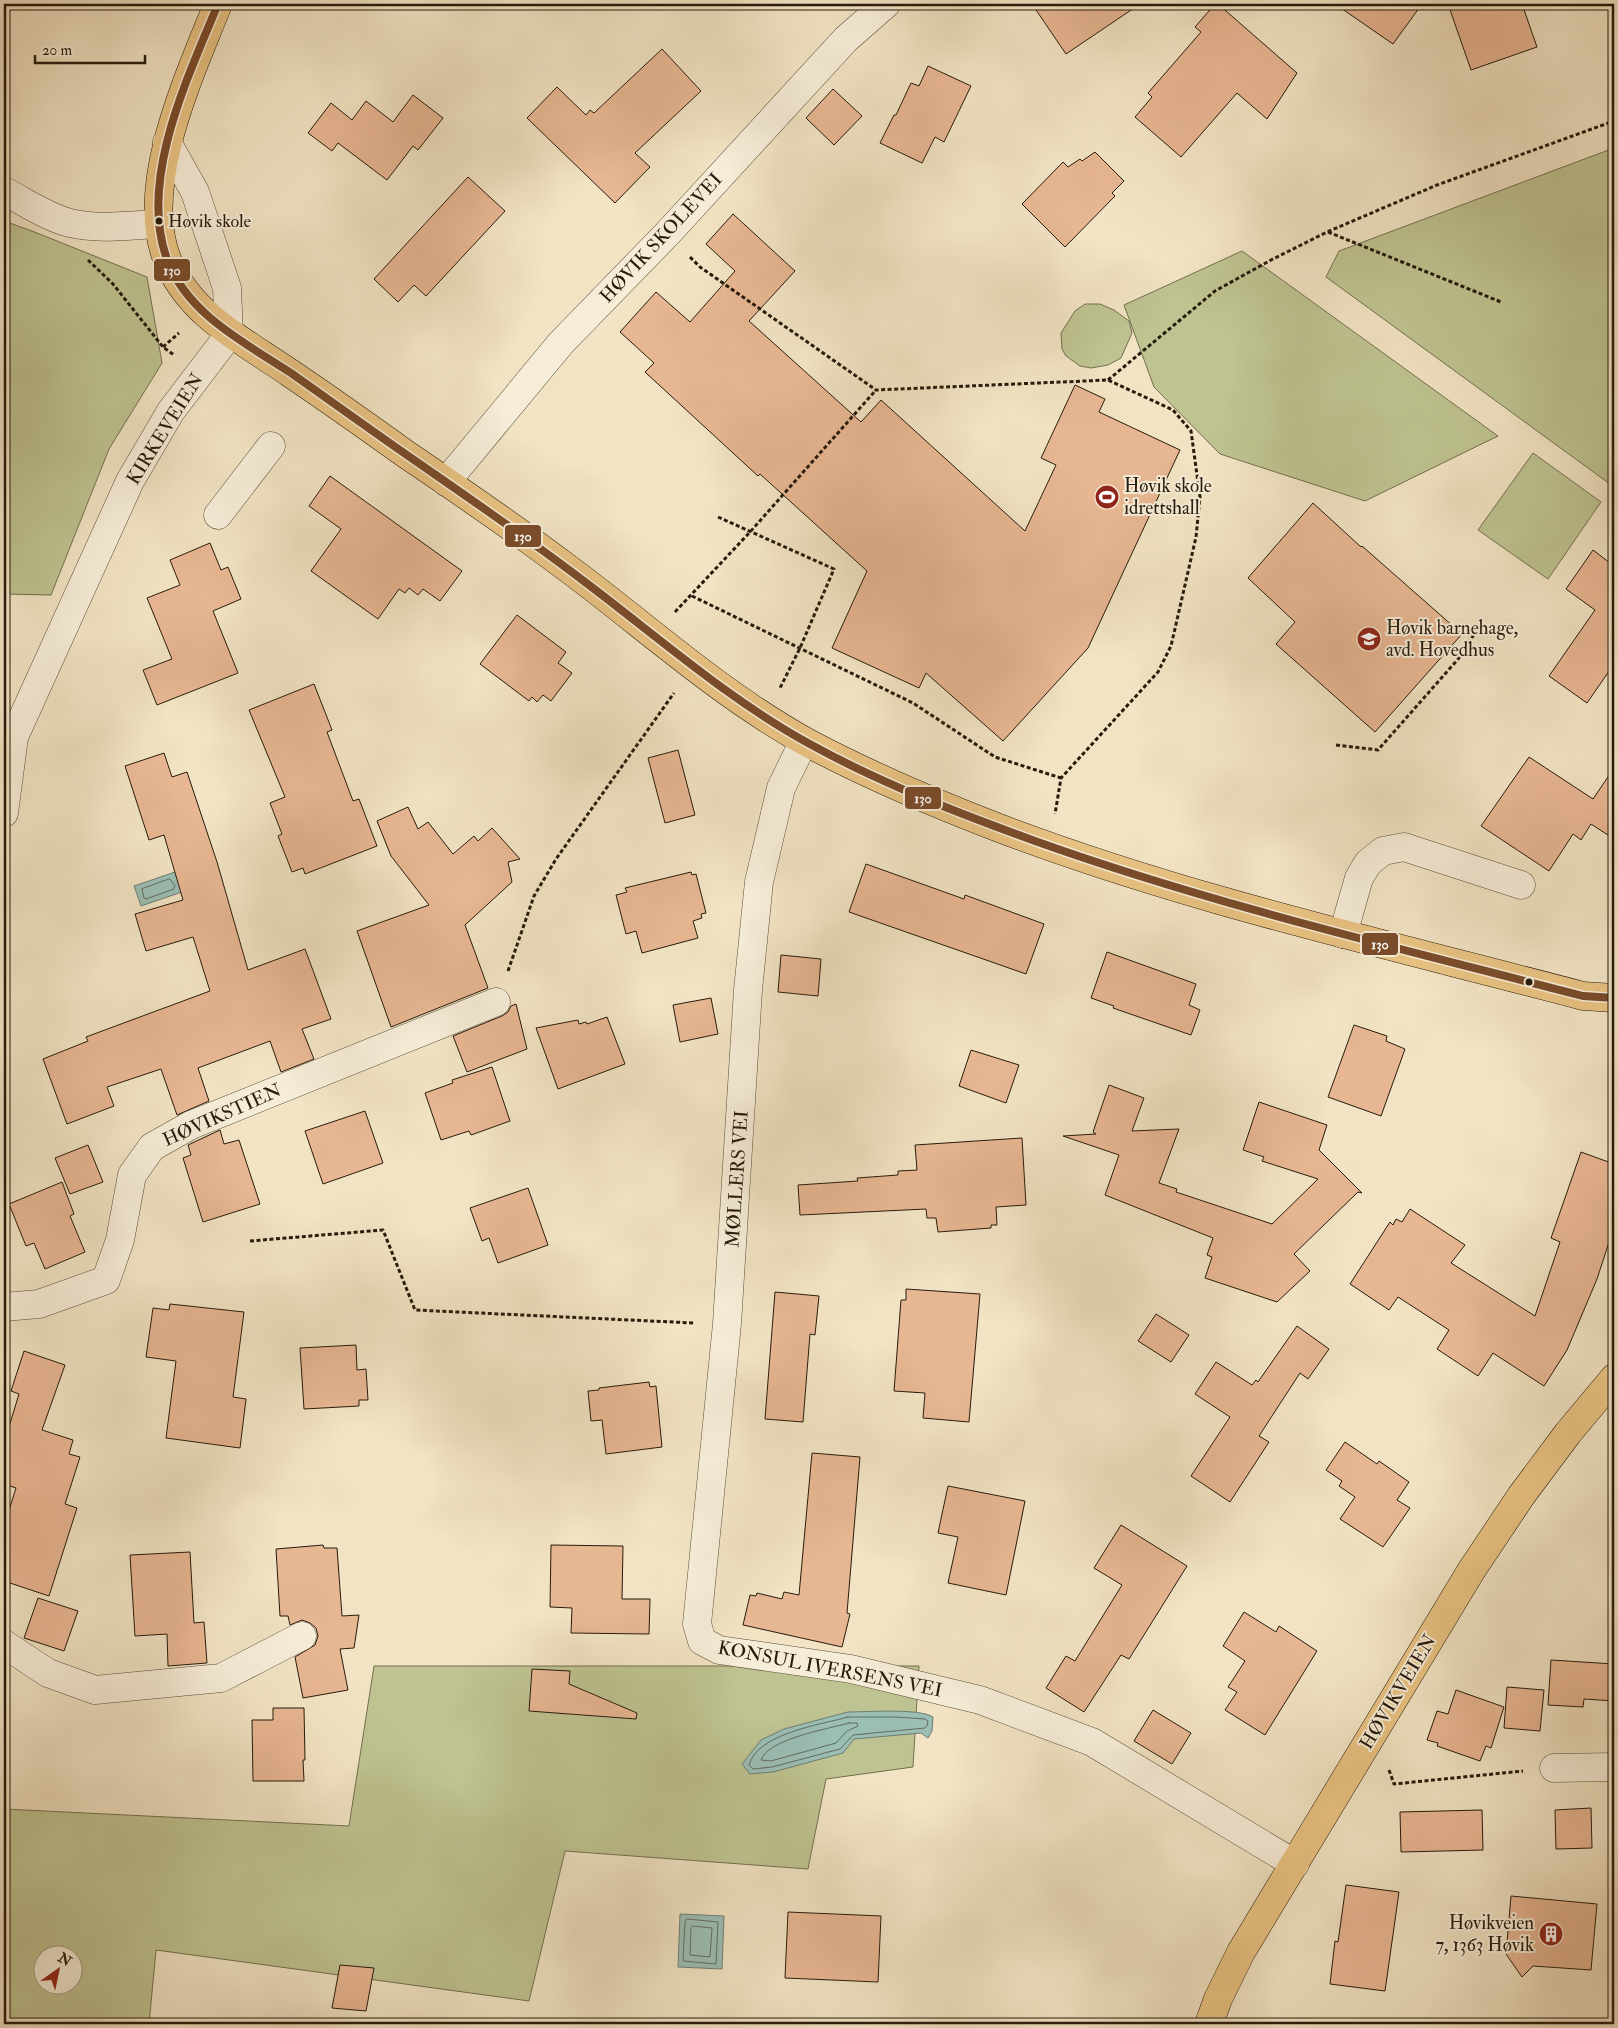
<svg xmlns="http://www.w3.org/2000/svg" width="1618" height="2028" font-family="'IM FELL Double Pica',serif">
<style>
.green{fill:#bec391;stroke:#726f4e;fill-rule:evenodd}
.water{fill:#9bbeb5;stroke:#6d7d71}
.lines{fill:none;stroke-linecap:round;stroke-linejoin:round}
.shore{stroke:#616c60;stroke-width:1}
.building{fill:#e7b692;stroke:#271b0c}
.minor-casing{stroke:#5a4d3a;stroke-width:29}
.major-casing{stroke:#271b0c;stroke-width:29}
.path{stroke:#271b0c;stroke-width:3;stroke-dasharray:4 2.5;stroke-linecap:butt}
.minor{stroke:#f6edd8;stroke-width:28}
.major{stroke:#e8c282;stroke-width:28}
.bus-1-casing{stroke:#f6edd8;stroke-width:11}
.bus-1{stroke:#7a4b2a;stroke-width:8}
.bus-dot{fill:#271b0c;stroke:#f6edd8;stroke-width:2}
.labels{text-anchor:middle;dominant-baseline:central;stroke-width:4;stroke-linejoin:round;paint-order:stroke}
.bus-label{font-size:18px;fill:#271b0c;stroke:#f6edd8;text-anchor:start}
.street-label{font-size:19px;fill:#271b0c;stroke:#f6edd8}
.poi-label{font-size:19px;fill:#271b0c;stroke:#f6edd8;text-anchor:start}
.line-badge{stroke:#f6edd8;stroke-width:2}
.badge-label{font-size:14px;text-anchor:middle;font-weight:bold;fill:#fff}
</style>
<rect width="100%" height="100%" fill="#f1e3c3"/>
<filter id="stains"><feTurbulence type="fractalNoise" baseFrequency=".004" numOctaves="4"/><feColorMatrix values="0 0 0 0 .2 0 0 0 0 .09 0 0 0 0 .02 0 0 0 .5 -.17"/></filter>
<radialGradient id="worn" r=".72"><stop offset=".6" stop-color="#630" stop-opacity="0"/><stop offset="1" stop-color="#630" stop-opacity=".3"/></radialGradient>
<!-- green -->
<g class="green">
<polygon points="1614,148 1614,487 1326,277 1339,251"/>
<polygon points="4,221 32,231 147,277 162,363 109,449 51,595 4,594"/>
<polygon points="1242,251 1498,436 1365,501 1220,454 1154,387 1124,305"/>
<polygon points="1085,304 1100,304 1114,310 1129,321 1132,333 1121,358 1108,365 1091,368 1080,366 1066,356 1062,349 1061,333 1075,311"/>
<polygon points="1533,453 1601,502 1548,579 1478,530"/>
<path d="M 374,1666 L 919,1666 L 913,1767 L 826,1779 L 808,1869 L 565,1851 L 529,2001 L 156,1950 L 149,2024 L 4,2024 L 4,1809 L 349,1826 ZM 42,1956 L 72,1956 L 72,1986 L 42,1986 Z"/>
</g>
<!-- water -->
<g class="water">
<polygon points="175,872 182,892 141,906 134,886"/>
<path d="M 848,1712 C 867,1712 919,1708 933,1717 L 932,1731 L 928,1738 L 921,1733 L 854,1739 L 843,1753 L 773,1772 L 750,1774 L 742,1764 L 761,1740 L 784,1729 Z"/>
<polygon points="680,1914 724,1916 722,1969 678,1967"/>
</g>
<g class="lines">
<!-- shore -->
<g class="shore">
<polygon points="170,879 175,886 174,889 146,899 144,898 142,889"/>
<path d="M 848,1717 L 896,1717 L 925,1719 L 928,1721 L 927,1726 L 925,1728 L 853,1735 L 840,1749 L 772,1767 L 753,1769 L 749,1765 C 758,1733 820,1725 848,1717 Z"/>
<path d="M 849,1723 L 857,1723 L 858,1726 L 847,1731 L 836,1743 L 771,1761 L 761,1760 C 768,1739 828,1729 849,1723 Z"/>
<polygon points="687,1919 718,1922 716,1964 683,1961 685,1922"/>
<polygon points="693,1926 712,1928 710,1957 690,1955 691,1928"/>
</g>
</g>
<!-- building -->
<g class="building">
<polygon points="1032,4 1140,4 1066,54"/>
<polygon points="1215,4 1218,4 1297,73 1267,119 1237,93 1181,157 1135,117 1152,97 1148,93 1201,32 1195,27"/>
<polygon points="1335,4 1422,4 1393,44"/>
<polygon points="1448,4 1522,4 1537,47 1471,70"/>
<polygon points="662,49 701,91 635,153 650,167 615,203 527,118 557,87 586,115 590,110 594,113"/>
<polygon points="928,66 971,86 944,142 935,137 922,163 880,143 894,115 896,115 911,83 919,86"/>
<polygon points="833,89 862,116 834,145 806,118"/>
<polygon points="413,95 443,118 418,150 413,146 387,180 338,143 332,151 308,133 331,103 352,120 366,101 393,122"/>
<polygon points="1095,152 1124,181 1112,193 1115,196 1065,247 1022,204 1063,162 1068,167 1080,159 1082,161"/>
<polygon points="468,177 505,211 426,296 414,285 398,302 374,279"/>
<polygon points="733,214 795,271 749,321 861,422 881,400 1025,531 1056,465 1041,458 1075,385 1105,399 1099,412 1180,450 1088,648 1003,741 926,673 919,688 832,648 867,571 760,474 758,476 645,372 654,363 620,332 656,292 690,322 735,271 706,244"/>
<polygon points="330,476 462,571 440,601 423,589 418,595 409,588 405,593 399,589 378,619 311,571 341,529 309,506"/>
<polygon points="1313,503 1361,547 1362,546 1462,634 1375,732 1276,644 1295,622 1248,578"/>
<polygon points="210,543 221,570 228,567 241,599 213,611 238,673 157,705 143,670 172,659 147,598 180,585 170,560"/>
<polygon points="1593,550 1614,566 1614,664 1587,703 1549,676 1595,610 1566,589"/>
<polygon points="517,615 566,652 558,663 572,673 551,701 543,695 537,702 532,697 529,701 480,664"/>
<polygon points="314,684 332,730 327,732 353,801 359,799 377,846 305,874 303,868 292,872 278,836 282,834 270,803 285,797 249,710"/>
<polygon points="678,750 695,815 665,823 648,758"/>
<polygon points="164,753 172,777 187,772 217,862 248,970 305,949 331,1019 302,1029 314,1059 281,1072 270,1041 198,1068 209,1101 177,1115 161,1069 107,1087 114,1106 67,1124 43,1059 88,1041 86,1037 210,991 193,937 146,951 135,914 183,900 164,835 149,840 125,766"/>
<polygon points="1529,757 1593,799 1614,768 1614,839 1591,824 1581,840 1573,834 1549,871 1481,826"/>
<polygon points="408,807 418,829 428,822 453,854 474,836 478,841 492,828 520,859 508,862 512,882 465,925 488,988 391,1027 357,931 429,905 391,856 377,821"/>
<polygon points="866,864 964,899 965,895 1044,924 1026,974 849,912"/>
<polygon points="691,872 692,875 696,874 706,913 701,914 702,918 693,921 698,938 642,953 636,931 626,934 616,895 627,892 625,888"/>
<polygon points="1107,952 1196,984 1189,1005 1200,1010 1191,1035 1113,1008 1114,1006 1091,998"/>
<polygon points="781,955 821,959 818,996 778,992"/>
<polygon points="711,998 718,1034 680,1042 673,1005"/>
<polygon points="516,1004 527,1049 467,1072 453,1036 502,1016 508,1012 511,1006"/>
<polygon points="607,1017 625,1064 558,1089 536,1028 578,1020 579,1024 586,1022 587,1024"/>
<polygon points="1354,1025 1387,1036 1386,1041 1405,1049 1381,1116 1328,1097"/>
<polygon points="971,1050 1019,1065 1006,1103 959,1086"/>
<polygon points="492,1067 510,1121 471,1135 469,1131 441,1140 425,1093 453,1083 452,1080"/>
<polygon points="1109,1085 1144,1098 1132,1131 1179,1129 1159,1183 1177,1189 1176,1192 1272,1224 1318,1179 1262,1161 1264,1157 1243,1150 1259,1102 1327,1125 1319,1150 1362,1193 1358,1192 1294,1254 1310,1271 1277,1302 1205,1278 1212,1257 1207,1255 1213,1238 1105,1195 1119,1155 1063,1136 1096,1134 1093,1132"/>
<polygon points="365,1111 383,1163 323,1184 305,1131"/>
<polygon points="220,1130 224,1144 239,1140 260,1204 203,1222 183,1158 191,1155 188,1145"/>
<polygon points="1022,1138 1026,1205 996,1207 997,1225 991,1225 991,1228 938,1232 936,1218 927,1218 926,1209 800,1215 798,1185 858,1181 857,1178 898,1175 898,1171 917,1170 915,1145"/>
<polygon points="88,1145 103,1182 70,1194 55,1158"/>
<polygon points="1581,1152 1614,1164 1614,1227 1597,1279 1567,1350 1544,1386 1493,1353 1478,1376 1437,1349 1449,1330 1398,1297 1389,1310 1350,1284 1390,1222 1393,1225 1396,1219 1402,1222 1410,1209 1465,1245 1451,1263 1535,1316 1560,1242 1551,1238"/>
<polygon points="62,1182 74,1214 70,1216 85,1252 45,1269 34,1243 26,1246 9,1204"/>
<polygon points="528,1188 548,1245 498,1263 489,1238 482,1241 470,1208"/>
<polygon points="906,1289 980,1294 969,1422 923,1418 925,1393 894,1391 901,1300 906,1300"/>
<polygon points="775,1292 819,1296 815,1335 810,1334 803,1422 765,1419"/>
<polygon points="170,1304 244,1312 233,1397 246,1399 240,1448 166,1438 176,1361 146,1357 153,1308 169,1310"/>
<polygon points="1156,1314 1189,1335 1171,1362 1138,1341"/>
<polygon points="1297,1326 1329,1349 1308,1379 1300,1373 1259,1436 1269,1442 1230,1502 1191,1476 1230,1417 1195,1394 1216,1362 1252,1385 1256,1380 1258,1382"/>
<polygon points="356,1345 357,1370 366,1369 368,1400 359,1400 359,1406 304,1409 300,1348"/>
<polygon points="24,1351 65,1365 42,1430 73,1440 69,1454 80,1457 65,1504 77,1508 49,1596 4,1581 4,1526 16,1488 4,1484 4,1443 19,1394 11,1391"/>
<polygon points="649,1382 650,1387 656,1386 662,1447 606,1454 602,1420 591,1421 588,1391 599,1390 599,1388"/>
<polygon points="1345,1442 1377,1464 1379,1461 1409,1482 1397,1500 1410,1508 1383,1547 1340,1519 1355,1497 1339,1486 1342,1481 1326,1470"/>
<polygon points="812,1453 860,1457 847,1613 850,1614 842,1647 743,1625 750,1595 756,1596 757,1593 782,1599 784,1592 799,1595"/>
<polygon points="948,1486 1025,1501 1006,1595 948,1583 958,1537 938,1533"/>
<polygon points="1121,1525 1187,1566 1129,1659 1121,1655 1084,1712 1046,1688 1066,1656 1075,1661 1122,1585 1094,1568"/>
<polygon points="323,1545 324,1548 337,1548 342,1616 359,1615 354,1648 340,1649 348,1690 303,1698 295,1657 315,1645 318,1636 316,1628 310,1623 302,1620 290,1625 288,1616 280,1616 276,1549"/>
<polygon points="551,1545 623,1546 622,1599 650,1599 649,1634 571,1633 572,1608 550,1607"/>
<polygon points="190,1552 194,1623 204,1622 207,1663 168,1666 167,1634 135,1636 130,1555"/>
<polygon points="38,1598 78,1611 64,1651 24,1638"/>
<polygon points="1244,1612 1276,1632 1279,1626 1317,1651 1265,1735 1225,1710 1237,1692 1228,1687 1245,1661 1223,1646"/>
<polygon points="1551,1660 1614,1664 1614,1701 1584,1699 1583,1707 1548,1705"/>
<polygon points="532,1669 570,1671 569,1684 637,1713 636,1719 529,1711"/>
<polygon points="1507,1687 1544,1690 1540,1731 1504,1728"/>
<polygon points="1456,1690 1504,1707 1491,1748 1486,1746 1480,1761 1437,1746 1438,1743 1427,1740 1437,1711 1448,1714"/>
<polygon points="273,1708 304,1708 305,1760 303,1760 304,1781 253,1781 252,1720 273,1720"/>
<polygon points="1153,1710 1191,1733 1172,1764 1134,1741"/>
<polygon points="1591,1808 1592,1848 1556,1849 1555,1810"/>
<polygon points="1482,1810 1483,1850 1401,1852 1400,1812"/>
<polygon points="1346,1885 1399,1892 1385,1991 1330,1984 1335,1941 1338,1942"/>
<polygon points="1511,1896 1597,1904 1591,1970 1533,1966 1522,1977 1506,1954"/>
<polygon points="788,1912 881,1916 878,1982 785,1978"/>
<polygon points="340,1965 374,1968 366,2011 332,2008"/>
</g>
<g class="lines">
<defs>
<g id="minor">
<path d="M 4,191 C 25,202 47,217 70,223 C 99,230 130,225 159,224"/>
<polyline points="446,482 561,343 667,234 846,39 886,4"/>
<polyline points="218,515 271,446"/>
<polyline points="804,741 781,788 759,882 748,990 727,1324 697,1624 702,1641 719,1650 851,1669 980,1700 1092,1742 1295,1864"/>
<polyline points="4,813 14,737 130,481 171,411 229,335 227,288 195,192 167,142"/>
<polyline points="1343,934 1359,878 1368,863 1383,851 1404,847 1521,885"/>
<polyline points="4,1307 39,1304 106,1280 120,1240 132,1175 152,1147 191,1125 496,1002"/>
<polyline points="4,1644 48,1673 95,1690 221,1678 302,1636"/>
<polyline points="1554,1768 1614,1767"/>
</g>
<g id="major">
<path d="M 218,4 C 190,75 138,184 167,259 C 189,315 244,341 290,373 C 330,400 368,427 407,455 C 462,492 517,530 570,570 C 649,629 721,695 808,743 C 870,776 934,803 999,828 C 1189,900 1387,944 1583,996 L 1614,998"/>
<polyline points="1209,2024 1218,1999 1241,1952 1471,1571 1521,1496 1568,1433 1614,1378"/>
</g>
</defs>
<!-- minor casing -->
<use href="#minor" class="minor-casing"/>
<!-- major casing -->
<use href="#major" class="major-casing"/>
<!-- path -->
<g class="path">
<polyline points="1328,232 1501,302"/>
<polyline points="690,257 700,267 876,390 1108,380 1173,410 1191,431 1200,497 1196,537 1171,646 1158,672 1061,778 1055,814"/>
<polyline points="88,260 113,284 163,347 174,355"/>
<polyline points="163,347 179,333"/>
<polyline points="1108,380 1215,291 1271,260 1327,232 1437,185 1614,121"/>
<polyline points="718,517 834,569 800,648 780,688"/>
<polyline points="692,596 913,703 995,757 1061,778"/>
<polyline points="675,612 750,532 876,390"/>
<polyline points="1336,745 1378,750 1459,658 1480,625"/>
<polyline points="508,971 534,896 556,859 674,693"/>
<polyline points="250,1241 383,1230 415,1310 694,1323"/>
<polyline points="1389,1770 1394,1784 1523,1771"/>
</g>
<!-- minor -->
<use href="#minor" class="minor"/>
<!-- major -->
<use href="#major" class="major"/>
<defs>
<path id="bus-1" d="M 218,4 C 188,77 138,180 167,259 C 187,314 245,343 291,373 C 322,395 353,417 384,439 C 451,486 520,532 585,582 C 658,637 728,699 808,743 C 880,783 958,813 1035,841 C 1214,905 1399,948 1583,996 L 1614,998"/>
</defs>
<!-- bus-1 casing -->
<use href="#bus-1" class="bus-1-casing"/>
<!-- bus-1 -->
<use href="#bus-1" class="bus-1"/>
</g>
<!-- icons -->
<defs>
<symbol id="stadium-disc" viewBox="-11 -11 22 22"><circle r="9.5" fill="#8f2418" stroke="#f6edd8"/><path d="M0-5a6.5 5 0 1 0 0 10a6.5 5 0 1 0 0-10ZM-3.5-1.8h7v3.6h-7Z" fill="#fff"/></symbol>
<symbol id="school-disc" viewBox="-11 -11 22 22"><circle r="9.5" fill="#8f2418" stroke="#f6edd8"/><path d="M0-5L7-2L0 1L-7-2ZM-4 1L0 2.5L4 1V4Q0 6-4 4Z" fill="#fff"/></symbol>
<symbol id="building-disc" viewBox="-11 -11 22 22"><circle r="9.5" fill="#8f2418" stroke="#f6edd8"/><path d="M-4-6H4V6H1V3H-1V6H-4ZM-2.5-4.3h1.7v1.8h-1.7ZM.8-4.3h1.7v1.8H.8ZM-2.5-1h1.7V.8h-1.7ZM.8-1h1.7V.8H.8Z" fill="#fff"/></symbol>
</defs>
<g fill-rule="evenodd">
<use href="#stadium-disc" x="1093" y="483" width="28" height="28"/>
<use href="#school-disc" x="1355" y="625" width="28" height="28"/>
<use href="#building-disc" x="1537" y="1920" width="28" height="28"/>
</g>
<!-- markers -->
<g class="bus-dot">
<circle cx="159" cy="221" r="4.5"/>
<circle cx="1529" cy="982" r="4.5"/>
</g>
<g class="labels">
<!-- bus labels -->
<g class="bus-label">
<text x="168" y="221">Høvik skole</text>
</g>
<!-- street labels -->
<g class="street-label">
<text transform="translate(661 238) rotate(-47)">HØVIK SKOLEVEI</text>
<text transform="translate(165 429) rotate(-58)">KIRKEVEIEN</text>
<text transform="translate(222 1115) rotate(-24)">HØVIKSTIEN</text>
<text transform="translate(737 1179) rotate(-86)">MØLLERS VEI</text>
<text transform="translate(830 1669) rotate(11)">KONSUL IVERSENS VEI</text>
<text transform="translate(1398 1692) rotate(-59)">HØVIKVEIEN</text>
</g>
<!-- poi labels -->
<g class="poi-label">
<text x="1124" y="486">Høvik skole<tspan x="1124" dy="22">idrettshall</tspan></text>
<text x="1386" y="628">Høvik barnehage,<tspan x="1386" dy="22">avd. Hovedhus</tspan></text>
<text x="1534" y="1923" text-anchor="end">Høvikveien<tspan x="1534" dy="22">7, 1363 Høvik</tspan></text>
</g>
</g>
<g class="line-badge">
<rect x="153" y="258" width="38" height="24" rx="5" fill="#7a4b2a"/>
<rect x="504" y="524" width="38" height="24" rx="5" fill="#7a4b2a"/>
<rect x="904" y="786" width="38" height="24" rx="5" fill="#7a4b2a"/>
<rect x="1361" y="932" width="38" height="24" rx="5" fill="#7a4b2a"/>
</g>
<g class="badge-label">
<text x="172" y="275">130</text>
<text x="523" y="541">130</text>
<text x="923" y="803">130</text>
<text x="1380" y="949">130</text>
</g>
<!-- margin -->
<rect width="1618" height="2028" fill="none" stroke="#f1e3c3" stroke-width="20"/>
<rect x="5" y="5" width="1608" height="2018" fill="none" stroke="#271b0c" stroke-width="2.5"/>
<rect x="10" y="10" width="1598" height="2008" fill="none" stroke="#271b0c"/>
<!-- north arrow -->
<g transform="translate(58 1970) rotate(33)"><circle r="24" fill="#f6edd8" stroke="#a39986"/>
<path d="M0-4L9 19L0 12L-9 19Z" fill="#8f2418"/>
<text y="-8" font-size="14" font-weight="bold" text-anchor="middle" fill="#271b0c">N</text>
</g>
<!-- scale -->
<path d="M35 55v8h110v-8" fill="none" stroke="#271b0c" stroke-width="2.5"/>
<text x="42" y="55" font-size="15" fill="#271b0c" stroke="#f6edd8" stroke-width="4" paint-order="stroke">20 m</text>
<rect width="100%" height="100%" filter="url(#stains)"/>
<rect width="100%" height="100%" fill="url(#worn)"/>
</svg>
